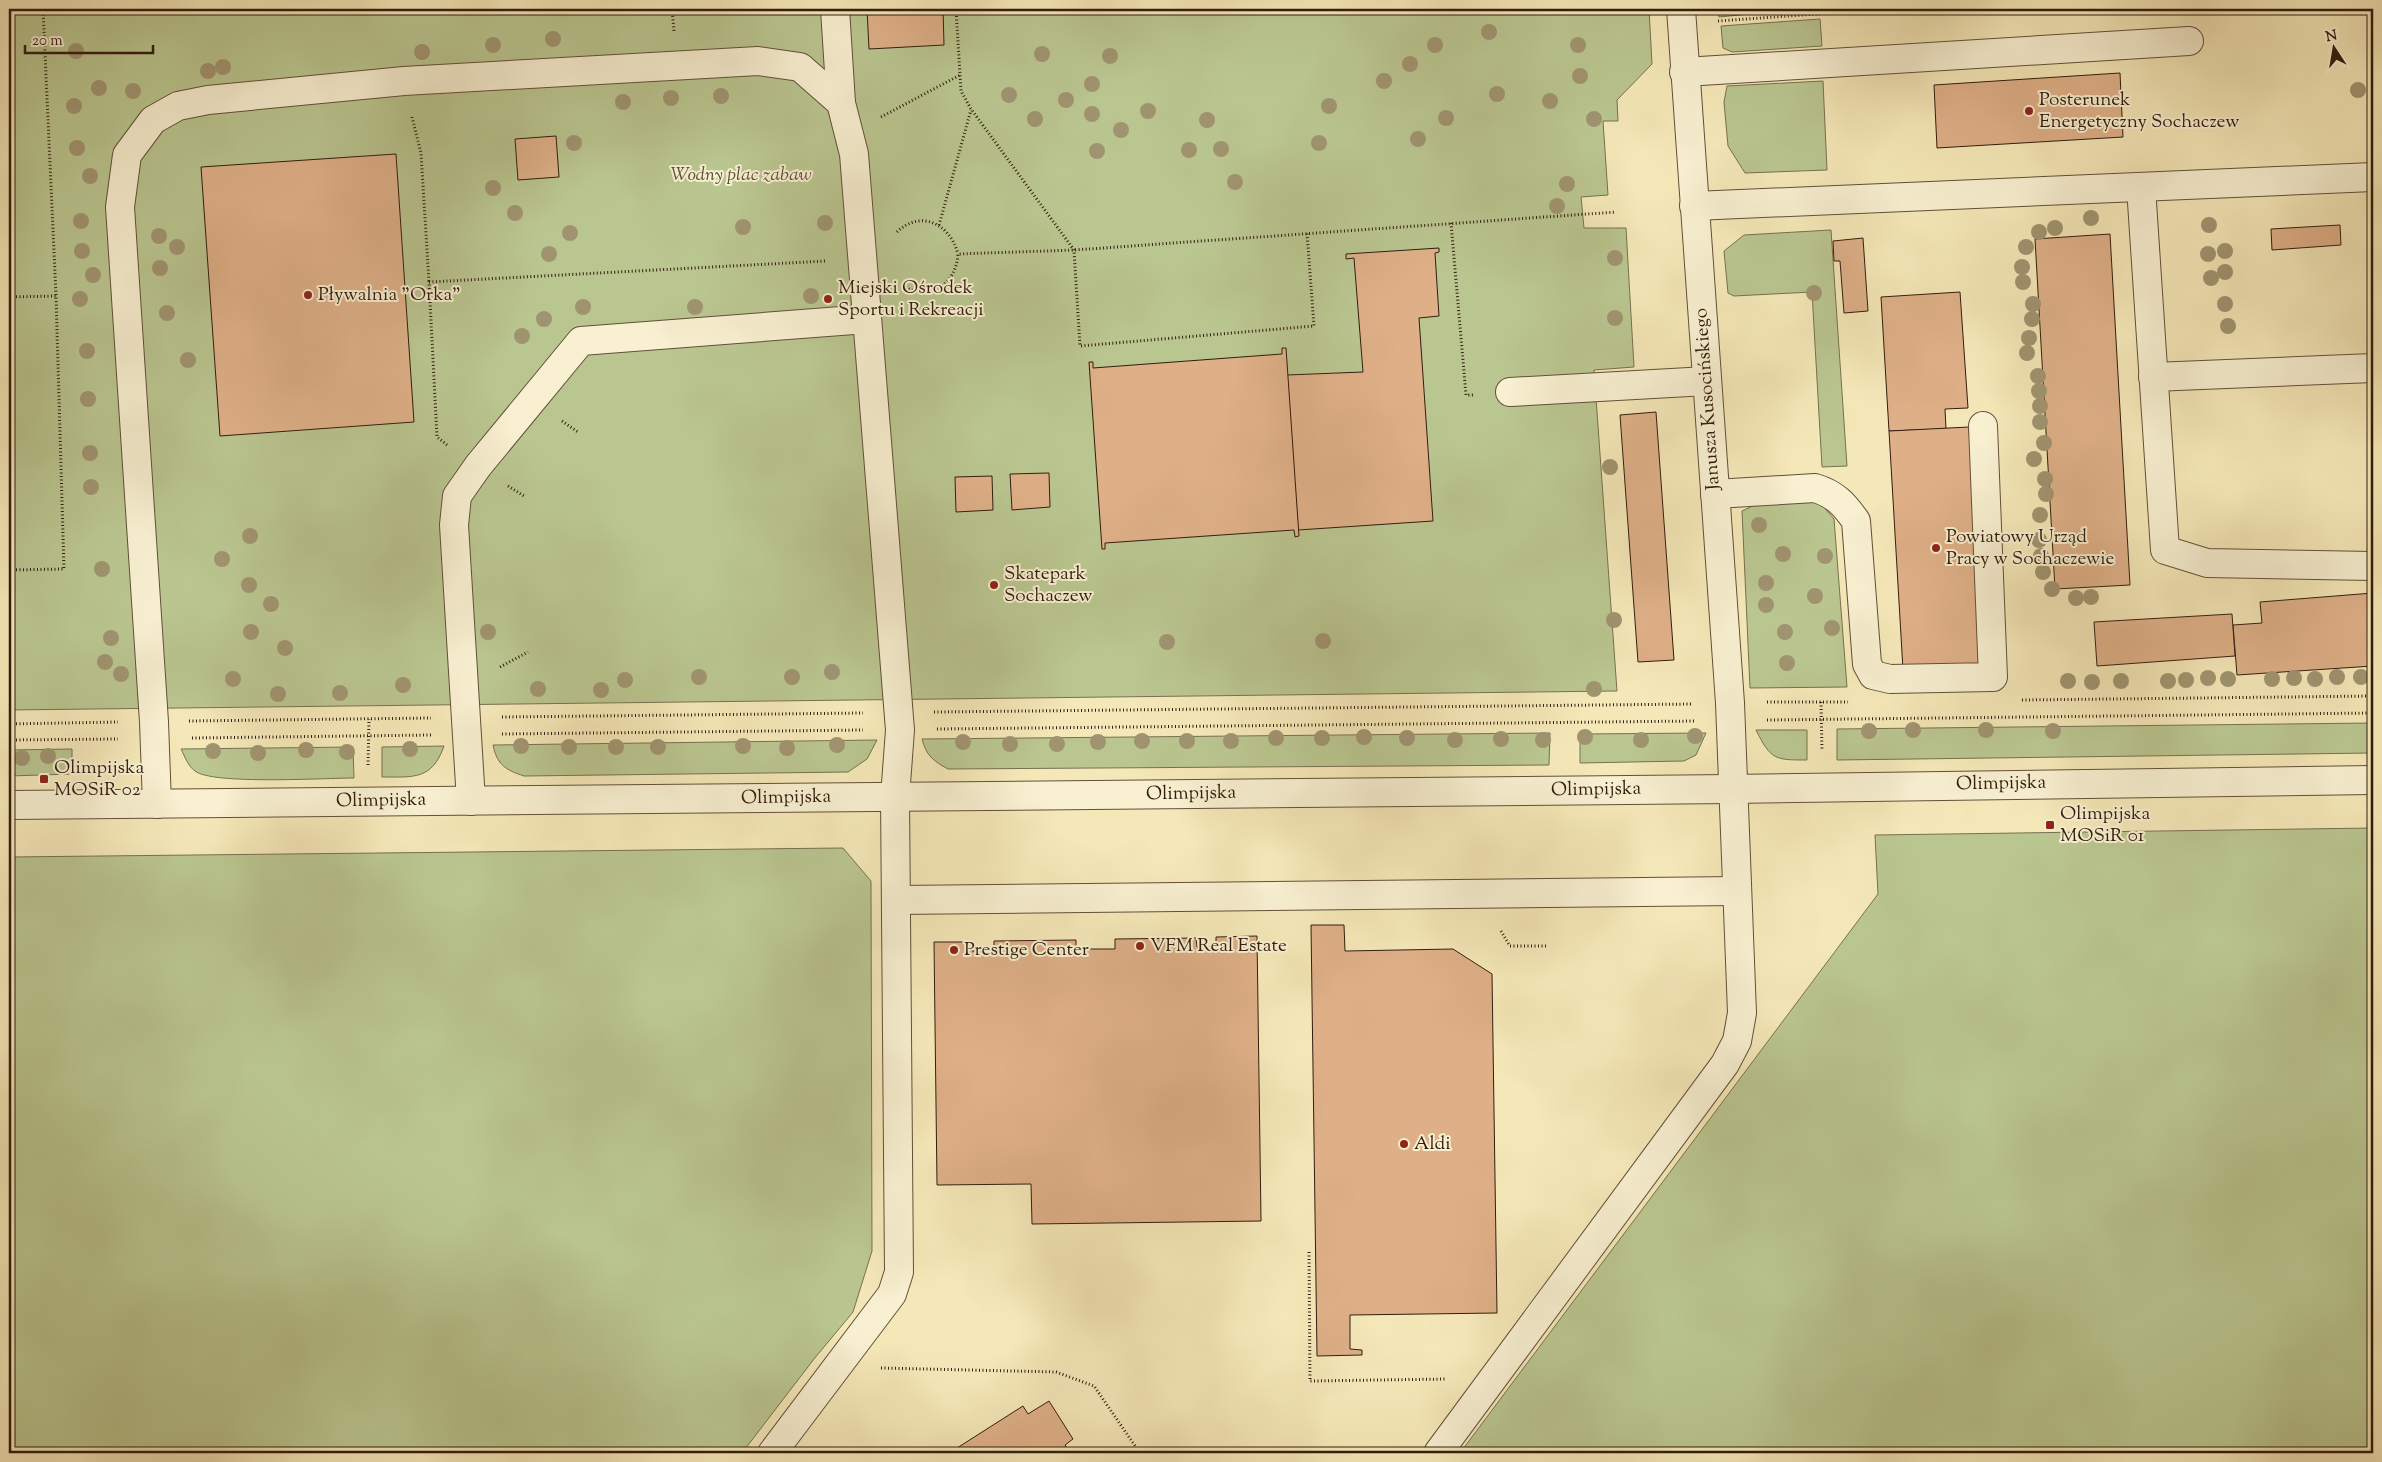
<svg xmlns="http://www.w3.org/2000/svg" width="2382" height="1462" font-family="'Sorts Mill Goudy',serif">
<style>
.green{fill:#bac690;stroke:#767150}
.building{fill:#dfb088;stroke:#321c0f}
.lines{fill:none;stroke-linecap:round;stroke-linejoin:round}
.minor-casing{stroke:#634f39;stroke-width:30}
.path{stroke:#321c0f;stroke-width:3;stroke-dasharray:1 2.5;stroke-linecap:butt}
.minor{stroke:#f8f0d1;stroke-width:28}
.tree{fill:#a09470}
.poi-dot{fill:#8f2418;stroke:#f8f0d1;stroke-width:2}
.labels{text-anchor:middle;dominant-baseline:central;stroke-width:4;stroke-linejoin:round;paint-order:stroke}
.poi-label{font-size:19px;fill:#321c0f;stroke:#f8f0d1;text-anchor:start}
.park-label{font-size:19px;font-style:italic;fill:#5b4f36;stroke:#f8f0d1}
.street-label{font-size:19px;fill:#321c0f;stroke:#f8f0d1}
</style>
<rect width="100%" height="100%" fill="#f5e8b8"/>
<filter id="stains"><feTurbulence type="fractalNoise" baseFrequency=".004" numOctaves="4"/><feColorMatrix values="0 0 0 0 .2 0 0 0 0 .09 0 0 0 0 .02 0 0 0 .5 -.17"/></filter>
<radialGradient id="worn" r=".72"><stop offset=".6" stop-color="#630" stop-opacity="0"/><stop offset="1" stop-color="#630" stop-opacity=".3"/></radialGradient>
<!-- green -->
<g class="green">
<polygon points="9,9 1649,9 1652,64 1617,100 1618,121 1603,121 1608,195 1581,197 1584,228 1626,228 1634,367 1594,370 1617,691 9,710"/>
<polygon points="1719,9 1801,9 1719,17"/>
<polygon points="1820,19 1822,46 1732,52 1723,48 1721,26"/>
<polygon points="1823,81 1827,170 1745,173 1728,146 1724,102 1727,86"/>
<polygon points="1831,230 1847,466 1822,467 1812,292 1734,296 1728,293 1724,251 1744,235"/>
<polygon points="1817,499 1834,519 1847,687 1750,688 1742,511 1763,501"/>
<polygon points="2373,723 2373,753 1837,760 1837,729"/>
<path d="M 1756,730 L 1807,730 L 1807,760 C 1775,760 1771,760 1756,730 Z"/>
<path d="M 1550,733 L 1549,765 L 948,769 C 933,761 926,755 922,739 Z"/>
<polygon points="1706,733 1696,755 1684,761 1580,763 1580,734"/>
<path d="M 877,740 L 867,759 L 848,772 L 524,776 C 506,770 497,765 493,745 Z"/>
<path d="M 444,746 C 432,780 414,777 382,777 L 382,747 Z"/>
<path d="M 353,747 L 354,778 C 326,778 212,785 195,771 C 188,766 185,757 181,749 Z"/>
<polygon points="72,749 72,774 9,776 9,750"/>
<polygon points="2373,828 2373,1453 1460,1453 1878,894 1875,835"/>
<polygon points="843,848 871,881 872,1251 853,1312 814,1359 742,1453 9,1453 9,857"/>
</g>
<!-- building -->
<g class="building">
<polygon points="867,9 943,9 944,45 869,49"/>
<polygon points="1858,9 1923,9 1924,10 1858,14"/>
<polygon points="2120,73 2123,137 1937,148 1934,85"/>
<polygon points="556,136 559,177 518,180 515,139"/>
<polygon points="396,154 414,422 220,436 201,167"/>
<polygon points="2340,225 2341,245 2272,250 2271,229"/>
<polygon points="2110,234 2130,585 2055,589 2035,239"/>
<polygon points="1863,238 1868,311 1844,313 1840,261 1834,261 1833,241"/>
<polygon points="1439,248 1439,252 1435,253 1439,316 1419,318 1433,521 1298,530 1287,375 1363,372 1354,258 1346,259 1346,254"/>
<polygon points="1960,292 1968,408 1945,409 1946,429 1889,431 1881,297"/>
<polygon points="1282,348 1286,348 1299,536 1295,537 1294,530 1105,543 1105,549 1102,549 1089,362 1093,362 1093,368 1282,354"/>
<polygon points="1656,412 1674,660 1638,662 1620,415"/>
<polygon points="1969,427 1983,664 1903,670 1889,431"/>
<polygon points="1049,473 1050,507 1012,510 1010,474"/>
<polygon points="992,476 993,510 956,512 955,477"/>
<polygon points="2373,593 2373,666 2237,675 2233,625 2262,623 2260,602"/>
<polygon points="2232,614 2235,656 2097,666 2094,622"/>
<polygon points="1311,925 1344,925 1345,951 1453,949 1492,974 1497,1313 1350,1315 1350,1349 1362,1350 1362,1355 1317,1356"/>
<polygon points="1257,936 1261,1221 1032,1224 1031,1184 937,1185 934,942 972,942 972,951 994,951 994,941 1076,940 1076,949 1115,949 1115,939 1196,938 1197,947 1216,947 1216,937"/>
<polygon points="1049,1401 1073,1439 1065,1445 1070,1453 960,1453 957,1448 1023,1406 1028,1414"/>
</g>
<g class="lines">
<defs>
<g id="minor">
<polyline points="835,9 841,103"/>
<polyline points="1684,72 2189,41"/>
<polyline points="2141,187 2165,550 2207,563 2373,566"/>
<polyline points="1694,206 2373,177"/>
<polyline points="2153,377 2373,368"/>
<polyline points="1510,392 1707,381"/>
<path d="M 1715,494 L 1815,488 C 1835,494 1844,504 1856,521 L 1867,664 L 1873,675 L 1890,679 L 1993,677 L 1983,426"/>
<polyline points="471,801 454,525 457,496 478,466 581,341 867,319"/>
<polyline points="157,804 154,722 120,207 127,155 153,120 178,106 208,100 404,81 758,61 800,67 841,103 854,154 900,730 895,797 899,1272 892,1294 772,1453"/>
<polyline points="9,805 1732,789 2373,780"/>
<polyline points="896,900 1736,891"/>
<polyline points="1438,1453 1725,1064 1737,1041 1742,1013 1730,703 1681,9"/>
</g>
</defs>
<!-- minor casing -->
<use href="#minor" class="minor-casing"/>
<!-- path -->
<g class="path">
<polyline points="672,9 674,31"/>
<polyline points="956,9 961,91 971,109 1074,250 1080,346 1314,326 1307,233"/>
<polyline points="1718,21 1830,13"/>
<polyline points="412,117 421,153 429,282"/>
<polyline points="881,117 960,75"/>
<polyline points="1451,223 1466,395 1474,395"/>
<polyline points="939,225 971,110"/>
<path d="M 897,232 C 921,209 950,224 958,254"/>
<path d="M 902,286 C 930,301 956,285 958,254 L 1074,250 L 1616,212"/>
<polyline points="9,297 56,296"/>
<polyline points="562,421 578,432"/>
<polyline points="447,445 437,437 429,282 826,261"/>
<polyline points="508,486 524,496"/>
<polyline points="9,570 64,569 56,296 43,9"/>
<polyline points="500,667 528,652"/>
<polyline points="2022,700 2373,696"/>
<polyline points="1767,702 1848,702"/>
<polyline points="1821,702 1822,751"/>
<polyline points="934,712 1693,704"/>
<polyline points="502,717 863,713"/>
<polyline points="1767,720 2373,713"/>
<polyline points="189,721 431,718"/>
<polyline points="9,724 118,722"/>
<polyline points="937,729 1696,721"/>
<polyline points="502,734 863,730"/>
<polyline points="192,738 431,735"/>
<polyline points="9,740 118,739"/>
<polyline points="368,765 369,719"/>
<polyline points="1501,931 1510,946 1546,946"/>
<polyline points="1309,1252 1310,1381 1447,1379"/>
<polyline points="881,1368 1056,1372 1094,1386 1140,1453"/>
</g>
<!-- minor -->
<use href="#minor" class="minor"/>
</g>
<!-- trees -->
<g class="tree">
<circle cx="1489" cy="32" r="8"/>
<circle cx="553" cy="39" r="8"/>
<circle cx="493" cy="45" r="8"/>
<circle cx="1435" cy="45" r="8"/>
<circle cx="1578" cy="45" r="8"/>
<circle cx="76" cy="51" r="8"/>
<circle cx="422" cy="52" r="8"/>
<circle cx="1042" cy="54" r="8"/>
<circle cx="1110" cy="56" r="8"/>
<circle cx="1410" cy="64" r="8"/>
<circle cx="223" cy="67" r="8"/>
<circle cx="208" cy="71" r="8"/>
<circle cx="1580" cy="76" r="8"/>
<circle cx="1384" cy="81" r="8"/>
<circle cx="1092" cy="84" r="8"/>
<circle cx="99" cy="88" r="8"/>
<circle cx="2358" cy="90" r="8"/>
<circle cx="133" cy="91" r="8"/>
<circle cx="1497" cy="94" r="8"/>
<circle cx="1009" cy="95" r="8"/>
<circle cx="721" cy="96" r="8"/>
<circle cx="671" cy="98" r="8"/>
<circle cx="1066" cy="100" r="8"/>
<circle cx="1550" cy="101" r="8"/>
<circle cx="623" cy="102" r="8"/>
<circle cx="74" cy="106" r="8"/>
<circle cx="1329" cy="106" r="8"/>
<circle cx="1148" cy="111" r="8"/>
<circle cx="1092" cy="114" r="8"/>
<circle cx="1446" cy="118" r="8"/>
<circle cx="1035" cy="119" r="8"/>
<circle cx="1594" cy="119" r="8"/>
<circle cx="1207" cy="120" r="8"/>
<circle cx="1121" cy="130" r="8"/>
<circle cx="1418" cy="139" r="8"/>
<circle cx="574" cy="143" r="8"/>
<circle cx="1319" cy="143" r="8"/>
<circle cx="77" cy="148" r="8"/>
<circle cx="1221" cy="149" r="8"/>
<circle cx="1189" cy="150" r="8"/>
<circle cx="1097" cy="151" r="8"/>
<circle cx="90" cy="176" r="8"/>
<circle cx="1235" cy="182" r="8"/>
<circle cx="1567" cy="184" r="8"/>
<circle cx="493" cy="188" r="8"/>
<circle cx="1557" cy="206" r="8"/>
<circle cx="515" cy="213" r="8"/>
<circle cx="2091" cy="218" r="8"/>
<circle cx="81" cy="221" r="8"/>
<circle cx="825" cy="223" r="8"/>
<circle cx="2209" cy="225" r="8"/>
<circle cx="743" cy="227" r="8"/>
<circle cx="2055" cy="228" r="8"/>
<circle cx="2039" cy="232" r="8"/>
<circle cx="570" cy="233" r="8"/>
<circle cx="159" cy="236" r="8"/>
<circle cx="177" cy="247" r="8"/>
<circle cx="2026" cy="247" r="8"/>
<circle cx="82" cy="251" r="8"/>
<circle cx="2225" cy="251" r="8"/>
<circle cx="549" cy="254" r="8"/>
<circle cx="2208" cy="254" r="8"/>
<circle cx="1615" cy="258" r="8"/>
<circle cx="2022" cy="267" r="8"/>
<circle cx="160" cy="268" r="8"/>
<circle cx="2225" cy="272" r="8"/>
<circle cx="93" cy="275" r="8"/>
<circle cx="2211" cy="278" r="8"/>
<circle cx="2023" cy="282" r="8"/>
<circle cx="1814" cy="293" r="8"/>
<circle cx="811" cy="296" r="8"/>
<circle cx="80" cy="299" r="8"/>
<circle cx="2033" cy="304" r="8"/>
<circle cx="2225" cy="304" r="8"/>
<circle cx="583" cy="307" r="8"/>
<circle cx="695" cy="307" r="8"/>
<circle cx="167" cy="313" r="8"/>
<circle cx="1615" cy="318" r="8"/>
<circle cx="544" cy="319" r="8"/>
<circle cx="2032" cy="319" r="8"/>
<circle cx="2228" cy="326" r="8"/>
<circle cx="522" cy="336" r="8"/>
<circle cx="2029" cy="338" r="8"/>
<circle cx="87" cy="351" r="8"/>
<circle cx="2027" cy="353" r="8"/>
<circle cx="188" cy="360" r="8"/>
<circle cx="2038" cy="376" r="8"/>
<circle cx="2039" cy="391" r="8"/>
<circle cx="88" cy="399" r="8"/>
<circle cx="2040" cy="406" r="8"/>
<circle cx="2040" cy="422" r="8"/>
<circle cx="2044" cy="443" r="8"/>
<circle cx="90" cy="453" r="8"/>
<circle cx="2034" cy="459" r="8"/>
<circle cx="1610" cy="467" r="8"/>
<circle cx="2045" cy="479" r="8"/>
<circle cx="91" cy="487" r="8"/>
<circle cx="2046" cy="494" r="8"/>
<circle cx="2040" cy="515" r="8"/>
<circle cx="1759" cy="525" r="8"/>
<circle cx="250" cy="536" r="8"/>
<circle cx="2039" cy="540" r="8"/>
<circle cx="1783" cy="554" r="8"/>
<circle cx="1825" cy="556" r="8"/>
<circle cx="2041" cy="556" r="8"/>
<circle cx="222" cy="559" r="8"/>
<circle cx="102" cy="569" r="8"/>
<circle cx="2043" cy="572" r="8"/>
<circle cx="1766" cy="583" r="8"/>
<circle cx="249" cy="585" r="8"/>
<circle cx="2052" cy="589" r="8"/>
<circle cx="1815" cy="596" r="8"/>
<circle cx="2091" cy="597" r="8"/>
<circle cx="2076" cy="598" r="8"/>
<circle cx="271" cy="604" r="8"/>
<circle cx="1766" cy="605" r="8"/>
<circle cx="1614" cy="620" r="8"/>
<circle cx="1832" cy="628" r="8"/>
<circle cx="251" cy="632" r="8"/>
<circle cx="488" cy="632" r="8"/>
<circle cx="1785" cy="632" r="8"/>
<circle cx="111" cy="638" r="8"/>
<circle cx="1323" cy="641" r="8"/>
<circle cx="1167" cy="642" r="8"/>
<circle cx="285" cy="648" r="8"/>
<circle cx="105" cy="662" r="8"/>
<circle cx="1787" cy="663" r="8"/>
<circle cx="832" cy="672" r="8"/>
<circle cx="121" cy="674" r="8"/>
<circle cx="699" cy="677" r="8"/>
<circle cx="792" cy="677" r="8"/>
<circle cx="2337" cy="677" r="8"/>
<circle cx="2361" cy="677" r="8"/>
<circle cx="2208" cy="678" r="8"/>
<circle cx="2294" cy="678" r="8"/>
<circle cx="233" cy="679" r="8"/>
<circle cx="2228" cy="679" r="8"/>
<circle cx="2272" cy="679" r="8"/>
<circle cx="2315" cy="679" r="8"/>
<circle cx="625" cy="680" r="8"/>
<circle cx="2186" cy="680" r="8"/>
<circle cx="2068" cy="681" r="8"/>
<circle cx="2121" cy="681" r="8"/>
<circle cx="2168" cy="681" r="8"/>
<circle cx="2092" cy="682" r="8"/>
<circle cx="403" cy="685" r="8"/>
<circle cx="538" cy="689" r="8"/>
<circle cx="1594" cy="689" r="8"/>
<circle cx="601" cy="690" r="8"/>
<circle cx="340" cy="693" r="8"/>
<circle cx="278" cy="694" r="8"/>
<circle cx="1913" cy="730" r="8"/>
<circle cx="1986" cy="730" r="8"/>
<circle cx="1869" cy="731" r="8"/>
<circle cx="2053" cy="731" r="8"/>
<circle cx="1695" cy="736" r="8"/>
<circle cx="1364" cy="737" r="8"/>
<circle cx="1585" cy="737" r="8"/>
<circle cx="1276" cy="738" r="8"/>
<circle cx="1322" cy="738" r="8"/>
<circle cx="1407" cy="738" r="8"/>
<circle cx="1501" cy="739" r="8"/>
<circle cx="1455" cy="740" r="8"/>
<circle cx="1543" cy="740" r="8"/>
<circle cx="1641" cy="740" r="8"/>
<circle cx="1142" cy="741" r="8"/>
<circle cx="1187" cy="741" r="8"/>
<circle cx="1231" cy="741" r="8"/>
<circle cx="963" cy="742" r="8"/>
<circle cx="1098" cy="742" r="8"/>
<circle cx="1010" cy="744" r="8"/>
<circle cx="1057" cy="744" r="8"/>
<circle cx="837" cy="745" r="8"/>
<circle cx="521" cy="746" r="8"/>
<circle cx="743" cy="746" r="8"/>
<circle cx="569" cy="747" r="8"/>
<circle cx="616" cy="747" r="8"/>
<circle cx="658" cy="747" r="8"/>
<circle cx="787" cy="748" r="8"/>
<circle cx="410" cy="749" r="8"/>
<circle cx="306" cy="750" r="8"/>
<circle cx="213" cy="751" r="8"/>
<circle cx="347" cy="752" r="8"/>
<circle cx="258" cy="753" r="8"/>
<circle cx="48" cy="756" r="8"/>
<circle cx="22" cy="758" r="8"/>
</g>
<!-- markers -->
<g class="poi-dot">
<circle cx="2029" cy="111" r="5"/>
<circle cx="308" cy="295" r="5"/>
<circle cx="828" cy="299" r="5"/>
<circle cx="1936" cy="548" r="5"/>
<circle cx="994" cy="585" r="5"/>
<rect x="39" y="774" width="10" height="10" rx="2.5"/>
<rect x="2045" y="820" width="10" height="10" rx="2.5"/>
<circle cx="1140" cy="946" r="5"/>
<circle cx="954" cy="950" r="5"/>
<circle cx="1404" cy="1144" r="5"/>
</g>
<g class="labels">
<!-- poi labels -->
<g class="poi-label">
<text x="2039" y="100">Posterunek<tspan x="2039" dy="22">Energetyczny Sochaczew</tspan></text>
<text x="838" y="288">Miejski Ośrodek<tspan x="838" dy="22">Sportu i Rekreacji</tspan></text>
<text x="318" y="295">Pływalnia "Orka"</text>
<text x="1946" y="537">Powiatowy Urząd<tspan x="1946" dy="22">Pracy w Sochaczewie</tspan></text>
<text x="1004" y="574">Skatepark<tspan x="1004" dy="22">Sochaczew</tspan></text>
<text x="54" y="768">Olimpijska<tspan x="54" dy="22">MOSiR 02</tspan></text>
<text x="2060" y="814">Olimpijska<tspan x="2060" dy="22">MOSiR 01</tspan></text>
<text x="1150" y="946">VFM Real Estate</text>
<text x="964" y="950">Prestige Center</text>
<text x="1414" y="1144">Aldi</text>
</g>
<!-- park labels -->
<g class="park-label">
<text x="741" y="175">Wodny plac zabaw</text>
</g>
<!-- street labels -->
<g class="street-label">
<text transform="translate(1708 399) rotate(-94)">Janusza Kusocińskiego</text>
<text transform="translate(2001 784) rotate(-1)">Olimpijska</text>
<text transform="translate(1596 790) rotate(-1)">Olimpijska</text>
<text transform="translate(1191 794) rotate(-1)">Olimpijska</text>
<text transform="translate(786 798) rotate(-1)">Olimpijska</text>
<text transform="translate(381 801) rotate(-1)">Olimpijska</text>
</g>
</g>
<!-- margin -->
<rect width="2382" height="1462" fill="none" stroke="#f5e8b8" stroke-width="30"/>
<rect x="10" y="10" width="2362" height="1442" fill="none" stroke="#321c0f" stroke-width="2.5"/>
<rect x="15" y="15" width="2352" height="1432" fill="none" stroke="#321c0f"/>
<!-- north arrow -->
<g transform="translate(2334 48) rotate(348)" stroke="#f8f0d1" stroke-width="4" paint-order="stroke">
<path d="M0-4L9 19L0 12L-9 19Z" fill="#321c0f"/>
<text y="-8" font-size="14" font-weight="bold" text-anchor="middle" fill="#321c0f">N</text>
</g>
<!-- scale -->
<path d="M25 45v8h128v-8" fill="none" stroke="#321c0f" stroke-width="2.5"/>
<text x="32" y="45" font-size="15" fill="#321c0f" stroke="#f8f0d1" stroke-width="4" paint-order="stroke">20 m</text>
<rect width="100%" height="100%" filter="url(#stains)"/>
<rect width="100%" height="100%" fill="url(#worn)"/>
</svg>
